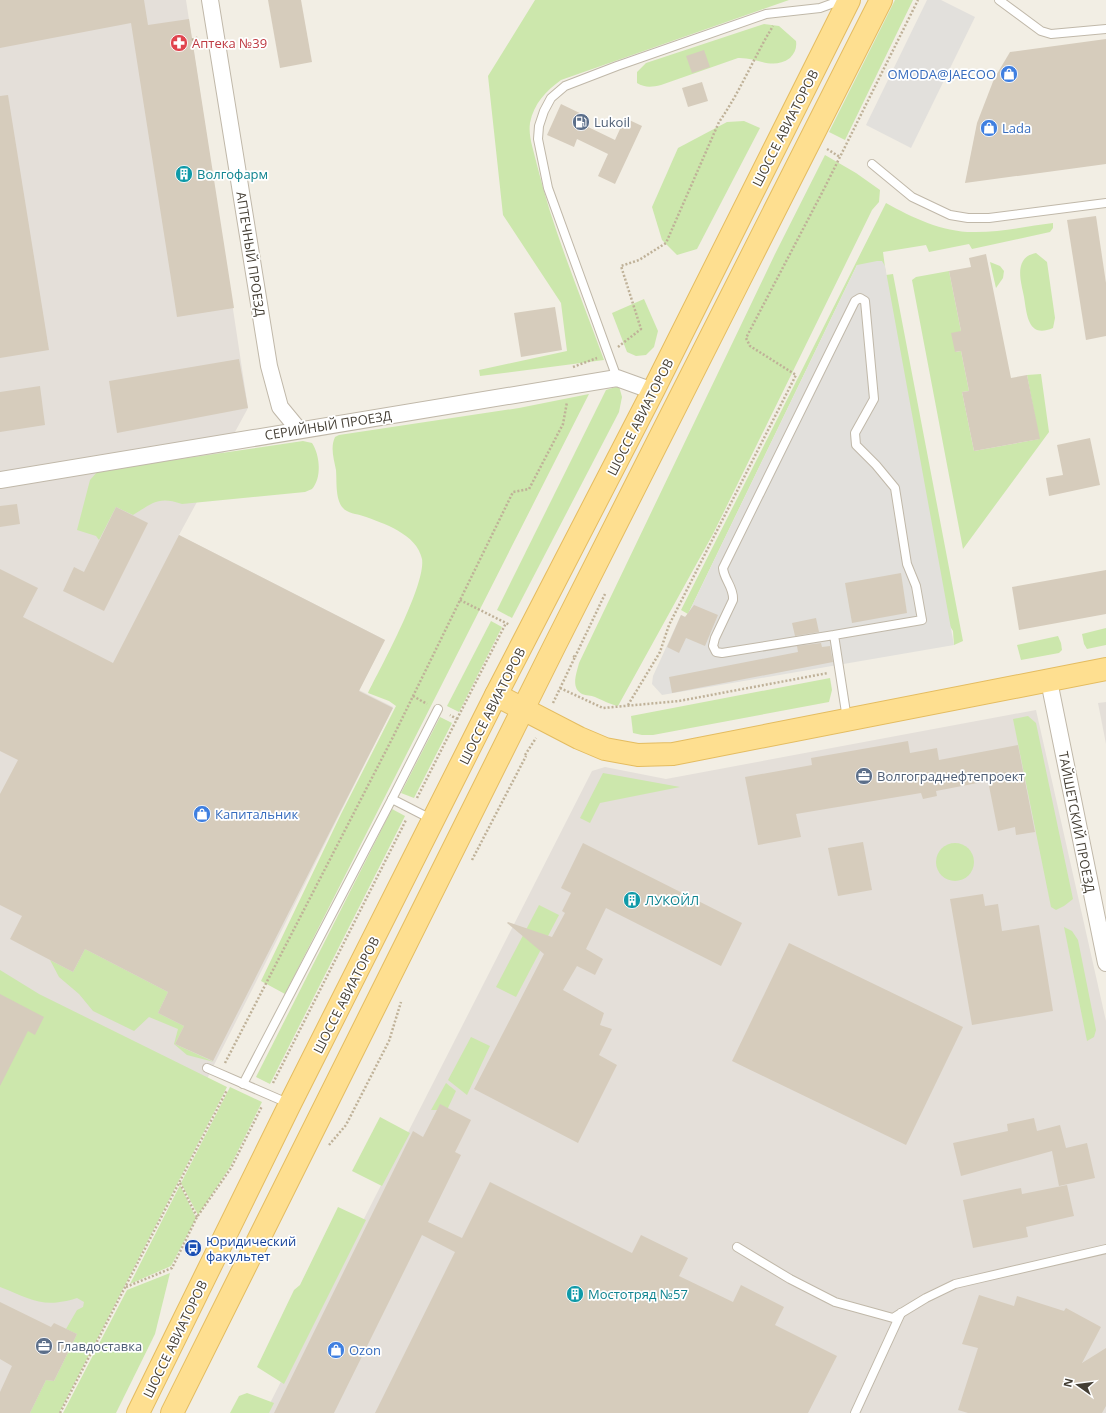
<svg xmlns="http://www.w3.org/2000/svg" width="1106" height="1413" font-family="'Open Sans',sans-serif">
<style>
.industrial{fill:#e4dfd9}
.green{fill:#cce7ac}
.parking{fill:#e2e0dc}
.building{fill:#d6ccbc}
.lines{fill:none;stroke-linecap:round;stroke-linejoin:round}
.service-casing{stroke:#c0b8a9;stroke-width:10}
.minor-casing{stroke:#c0b8a9;stroke-width:18}
.primary-casing{stroke:#e4bc60;stroke-width:24}
.path{stroke:#bfb198;stroke-width:2.5;stroke-dasharray:2 2;stroke-linecap:butt}
.service{stroke:#fff;stroke-width:8}
.minor{stroke:#fff;stroke-width:16}
.primary{stroke:#fedf90;stroke-width:22}
.labels{text-anchor:middle;dominant-baseline:central;stroke-width:3.5;stroke-linejoin:round;paint-order:stroke}
.health-label{font-size:13px;fill:#be3a42;stroke:#fff;text-anchor:start}
.shop-label{font-size:13px;fill:#366cbe;stroke:#fff;text-anchor:start}
.service-label{font-size:13px;fill:#4e5e75;stroke:#fff;text-anchor:start}
.street-label{font-size:13px;fill:#443e34;stroke:#fff}
.culture-label{font-size:13px;fill:#0d838f;stroke:#fff;text-anchor:start}
.transit-label{font-size:13px;fill:#164399;stroke:#fff;text-anchor:start}
</style>
<rect width="100%" height="100%" fill="#f2eee4"/>
<!-- industrial -->
<g class="industrial">
<polygon points="0,0 186,0 248,408 179,535 385,640 359,690 393,707 256,982 38,1413 0,1413"/>
<polygon points="1106,702 1106,744 1098,703"/>
<polygon points="1036,710 1106,1021 1106,1413 265,1413 592,771 605,767 666,779"/>
</g>
<!-- green -->
<g class="green">
<path d="M 535,0 L 789,0 L 561,80 C 546,91 534,103 530,123 C 528,137 534,151 537,165 C 553,231 581,296 604,360 L 480,376 L 479,370 L 567,351 L 561,303 L 503,215 L 488,76 Z"/>
<polygon points="895,0 913,0 845,140 829,132"/>
<path d="M 764,24 L 779,26 L 796,41 C 797,48 795,53 790,58 C 772,71 757,57 738,58 L 661,85 C 652,87 645,88 637,83 L 637,72 L 646,63 Z"/>
<polygon points="744,121 760,128 697,249 677,255 662,240 652,207 678,148 727,122"/>
<path d="M 825,155 L 856,173 L 880,190 L 879,202 L 872,210 L 713,534 L 618,706 C 609,704 604,701 595,697 C 591,695 586,696 582,694 C 570,688 577,672 579,663 L 775,254 Z"/>
<path d="M 886,203 C 913,218 944,233 976,232 C 1002,232 1028,226 1053,223 L 1053,228 L 1050,232 L 972,249 L 969,244 L 929,252 L 926,245 L 883,252 L 886,275 L 893,274 L 963,641 L 954,645 L 953,631 L 941,612 L 857,265 L 688,614 L 681,610 Z"/>
<path d="M 1036,253 L 1047,262 L 1055,318 L 1053,328 C 1028,339 1027,315 1024,297 C 1022,286 1017,271 1023,261 C 1026,256 1031,254 1036,253 Z"/>
<polygon points="990,262 1000,266 1004,271 1003,278 996,288"/>
<polygon points="949,271 961,331 955,352 961,351 969,391 962,392 974,451 1039,439 1027,375 1041,374 1049,432 963,549 912,280 916,277"/>
<polygon points="644,299 658,331 654,347 646,355 636,356 627,352 612,313"/>
<polygon points="619,386 622,397 619,412 512,618 497,610 606,390"/>
<path d="M 589,394 L 285,994 L 261,981 L 341,814 L 396,706 L 389,701 L 368,693 C 381,667 426,585 422,559 C 417,534 383,523 363,516 C 357,514 347,513 343,508 C 335,499 337,481 336,470 C 334,459 330,448 335,437 L 339,435 L 519,408 Z"/>
<path d="M 303,441 L 312,443 C 320,455 322,478 312,489 L 305,492 L 182,504 C 158,496 153,503 133,515 L 116,507 L 99,540 L 96,536 L 77,530 L 90,480 L 98,471 Z"/>
<polygon points="491,621 502,627 459,712 447,706"/>
<polygon points="1106,628 1106,645 1087,649 1084,644 1082,634"/>
<polygon points="1058,636 1061,643 1062,650 1059,653 1021,660 1017,645"/>
<polygon points="830,678 832,690 829,702 653,735 642,735 633,733 631,716"/>
<polygon points="1028,716 1036,723 1073,899 1064,906 1056,910 1051,907 1013,719"/>
<polygon points="440,717 452,723 414,798 401,793"/>
<polygon points="603,773 680,787 600,803 590,823 580,818"/>
<polygon points="392,809 405,816 270,1084 256,1077"/>
<circle cx="955" cy="862" r="19"/>
<polygon points="539,905 559,915 516,997 496,987"/>
<polygon points="1064,927 1072,931 1078,940 1096,1030 1094,1037 1087,1041"/>
<polygon points="85,949 168,992 158,1013 184,1026 175,1044 214,1062 187,1055 174,1044 178,1029 149,1017 134,1031 93,1011 79,994 59,977 50,960 73,972"/>
<path d="M 0,970 L 39,994 L 227,1087 L 59,1413 L 30,1413 L 46,1380 L 54,1381 L 77,1334 L 66,1329 L 77,1310 L 83,1307 L 84,1302 L 77,1298 C 43,1309 31,1299 0,1287 Z"/>
<polygon points="471,1037 490,1046 467,1095 448,1080"/>
<polygon points="446,1083 456,1091 447,1110 431,1110"/>
<polygon points="230,1087 262,1102 230,1167 198,1215 181,1183"/>
<polygon points="380,1117 410,1133 382,1186 352,1171"/>
<polygon points="180,1185 196,1218 171,1266 130,1284"/>
<polygon points="338,1207 366,1220 284,1384 257,1367 294,1290 300,1285"/>
<polygon points="170,1273 155,1334 116,1413 63,1413 127,1290"/>
<polygon points="247,1393 274,1403 269,1413 230,1413 239,1396"/>
</g>
<!-- parking -->
<g class="parking">
<polygon points="927,0 941,0 975,17 911,148 866,125"/>
<polygon points="877,261 882,261 885,266 954,645 662,695 652,684 653,676 681,615 688,618 688,614 857,265"/>
</g>
<!-- building -->
<g class="building">
<polygon points="0,0 144,0 148,25 189,19 234,308 177,317 131,23 0,48"/>
<polygon points="268,0 301,0 312,62 280,68"/>
<polygon points="1106,39 1106,164 965,183 977,123 994,79 1010,52"/>
<polygon points="704,50 710,67 692,73 686,56"/>
<polygon points="702,82 708,101 688,107 682,88"/>
<polygon points="8,95 49,350 0,358 0,96"/>
<polygon points="561,104 588,117 584,125 615,140 625,118 642,126 615,184 598,176 608,154 577,139 574,147 547,135"/>
<polygon points="1096,216 1106,283 1106,336 1086,340 1067,220"/>
<polygon points="986,254 1011,378 1027,375 1040,439 974,451 962,392 969,391 961,351 955,352 951,333 961,331 949,271 971,267 969,258"/>
<polygon points="555,307 562,350 521,357 514,313"/>
<polygon points="239,359 248,408 117,433 109,381"/>
<polygon points="40,386 45,425 0,432 0,392"/>
<polygon points="1090,438 1100,485 1049,496 1046,478 1063,475 1057,445"/>
<polygon points="17,504 20,524 0,527 0,506"/>
<polygon points="116,507 148,523 104,611 63,591 74,567 84,572"/>
<polygon points="179,535 385,640 359,691 393,708 213,1061 175,1044 184,1026 158,1013 168,992 85,949 73,972 10,939 22,916 0,905 0,794 18,760 0,751 0,569 38,588 23,617 113,663"/>
<polygon points="1106,570 1106,614 1019,630 1012,587"/>
<polygon points="901,573 907,613 852,623 845,583"/>
<polygon points="694,605 718,615 705,646 686,638 679,653 667,647 681,615 685,617"/>
<polygon points="816,618 819,632 795,636 792,623"/>
<polygon points="821,643 822,647 830,646 833,662 672,693 669,677 798,652 797,646"/>
<polygon points="908,741 910,753 937,748 939,760 1018,745 1035,832 1016,835 1015,827 998,831 988,781 936,791 937,796 923,799 921,793 796,814 801,837 758,845 745,777 812,765 811,758"/>
<polygon points="863,842 872,890 838,896 828,848"/>
<polygon points="583,843 742,923 721,966 606,908 586,949 603,959 595,975 577,966 563,990 604,1013 600,1025 612,1029 599,1055 617,1065 578,1143 474,1089 544,954 507,923 508,922 552,937 565,913 562,911 571,893 561,888"/>
<polygon points="983,894 985,906 998,904 1002,931 1039,925 1053,1011 972,1025 950,899"/>
<polygon points="789,943 963,1027 906,1145 732,1061"/>
<polygon points="0,994 44,1017 35,1035 28,1031 0,1086"/>
<polygon points="440,1104 471,1120 455,1152 461,1155 428,1222 462,1238 490,1182 632,1253 641,1235 688,1258 679,1276 733,1302 741,1285 784,1307 775,1325 837,1356 808,1413 375,1413 455,1252 422,1235 334,1413 274,1413 413,1131 423,1137"/>
<polygon points="1034,1118 1037,1131 1060,1125 1066,1148 1087,1143 1095,1178 1059,1186 1052,1151 961,1176 953,1143 1008,1131 1007,1124"/>
<polygon points="1067,1185 1074,1216 1026,1227 1028,1237 973,1248 963,1200 1021,1188 1022,1194"/>
<polygon points="979,1295 1014,1306 1017,1296 1064,1311 1066,1308 1101,1327 1082,1363 1106,1348 1106,1406 1102,1413 968,1413 958,1410 978,1348 962,1344"/>
<polygon points="0,1302 51,1327 54,1323 77,1334 54,1381 46,1380 30,1413 0,1413 0,1392 12,1366 0,1359"/>
</g>
<g class="lines">
<defs>
<g id="service">
<polyline points="999,0 1041,31 1051,34 1106,29"/>
<polyline points="872,164 912,197 950,215 968,218 989,218 1106,203"/>
<polyline points="617,378 548,188 538,139 539,126 544,111 551,98 565,86 617,66 766,14 820,8 842,0"/>
<path d="M 834,635 L 922,620 L 916,586 L 907,564 L 895,488 L 876,465 L 856,445 L 855,433 L 874,399 L 865,301 L 860,298 L 855,301 L 723,568 C 724,580 734,587 733,600 L 715,638 L 713,646 L 716,652 L 722,653 L 834,635 L 847,719"/>
<polyline points="392,799 438,709"/>
<polyline points="207,1068 290,1104"/>
<polyline points="243,1084 392,799 433,820"/>
<polyline points="737,1247 790,1279 835,1302 893,1318 926,1298 955,1284 1106,1249"/>
<polyline points="855,1413 901,1313"/>
</g>
<g id="minor">
<polyline points="210,0 269,366 280,407 299,430"/>
<polyline points="0,480 617,378 653,391"/>
<polyline points="1049,681 1106,963"/>
</g>
<g id="primary">
<polyline points="496,695 579,738 605,749 638,755 673,754 1106,669"/>
<polyline points="138,1413 290,1104 496,695 653,391 849,0"/>
<polyline points="172,1413 554,647 881,0"/>
</g>
</defs>
<!-- service casing -->
<use href="#service" class="service-casing"/>
<!-- minor casing -->
<use href="#minor" class="minor-casing"/>
<!-- primary casing -->
<use href="#primary" class="primary-casing"/>
<!-- path -->
<g class="path">
<polyline points="192,40 199,37"/>
<polyline points="827,149 840,157"/>
<path d="M 618,347 L 641,329 L 621,266 L 639,260 L 666,243 L 719,122 C 740,92 754,57 773,26"/>
<polyline points="573,367 597,358"/>
<polyline points="460,600 510,625"/>
<polyline points="575,657 605,594"/>
<polyline points="560,688 603,708 679,701 828,673"/>
<polyline points="413,696 427,704"/>
<polyline points="553,703 575,657 573,656"/>
<polyline points="628,705 660,652 669,625 796,375 750,346 746,338 825,187 918,0"/>
<polyline points="457,719 506,623"/>
<polyline points="525,755 536,738"/>
<polyline points="417,798 457,719 450,715"/>
<polyline points="472,860 526,756"/>
<polyline points="225,1063 393,737 513,492 529,489 563,424 567,402"/>
<polyline points="273,1083 406,820"/>
<polyline points="329,1145 346,1125 389,1041 401,1002"/>
<polyline points="180,1183 197,1217"/>
<polyline points="126,1287 172,1268 197,1217 231,1168 262,1106"/>
<polyline points="60,1413 227,1090"/>
</g>
<!-- service -->
<use href="#service" class="service"/>
<!-- minor -->
<use href="#minor" class="minor"/>
<!-- primary -->
<use href="#primary" class="primary"/>
</g>
<!-- icons -->
<defs>
<symbol id="pharmacy-disc" viewBox="-11 -11 22 22"><circle r="9.5" fill="#e0444e" stroke="#fff"/><path d="M-2-6h4v4h4v4h-4v4h-4v-4h-4v-4h4Z" fill="#fff"/></symbol>
<symbol id="shop-disc" viewBox="-11 -11 22 22"><circle r="9.5" fill="#3f7fe0" stroke="#fff"/><path d="M-5-2.5h2.3a2.7 3.5 0 0 1 5.4 0H5L5.5 6h-11ZM-1.5-2.5h3a1.5 2.3 0 0 0-3 0Z" fill="#fff"/></symbol>
<symbol id="fuel-disc" viewBox="-11 -11 22 22"><circle r="9.5" fill="#5c6f8a" stroke="#fff"/><path d="M-5.5-6h7V0h2V4h1.3V-2.5L3-4.5l.8-.8L6-3V5H2.5V1h-1V6h-7ZM-4.2-4.7v3.2H.2V-4.7Z" fill="#fff"/></symbol>
<symbol id="building-disc" viewBox="-11 -11 22 22"><circle r="9.5" fill="#0f9aa8" stroke="#fff"/><path d="M-4-6H4V6H1V3H-1V6H-4ZM-2.5-4.3h1.7v1.8h-1.7ZM.8-4.3h1.7v1.8H.8ZM-2.5-1h1.7V.8h-1.7ZM.8-1h1.7V.8H.8Z" fill="#fff"/></symbol>
<symbol id="office-disc" viewBox="-11 -11 22 22"><circle r="9.5" fill="#5c6f8a" stroke="#fff"/><path d="M-6-3h4V-5.5h4V-3h4V5H-6ZM-1-4.5V-3h2v-1.5ZM-6 0V1H6V0Z" fill="#fff"/></symbol>
<symbol id="bus-disc" viewBox="-11 -11 22 22"><circle r="9.5" fill="#1a4fb4" stroke="#fff"/><path d="M-5-6H5V4H4V6H2V4H-2V6H-4V4H-5ZM-3.5-4V0h7V-4ZM-3.5 1.2v1.5H-2V1.2ZM2 1.2v1.5H3.5V1.2Z" fill="#fff"/></symbol>
</defs>
<g fill-rule="evenodd">
<use href="#pharmacy-disc" x="169" y="33" width="20" height="20"/>
<use href="#shop-disc" x="999" y="64" width="20" height="20"/>
<use href="#fuel-disc" x="571" y="112" width="20" height="20"/>
<use href="#shop-disc" x="979" y="118" width="20" height="20"/>
<use href="#building-disc" x="174" y="164" width="20" height="20"/>
<use href="#office-disc" x="854" y="766" width="20" height="20"/>
<use href="#shop-disc" x="192" y="804" width="20" height="20"/>
<use href="#building-disc" x="622" y="890" width="20" height="20"/>
<use href="#bus-disc" x="183" y="1238" width="20" height="20"/>
<use href="#building-disc" x="565" y="1284" width="20" height="20"/>
<use href="#office-disc" x="34" y="1336" width="20" height="20"/>
<use href="#shop-disc" x="326" y="1340" width="20" height="20"/>
</g>
<g class="labels">
<!-- health labels -->
<g class="health-label">
<text x="192" y="43">Аптека №39</text>
</g>
<!-- shop labels -->
<g class="shop-label">
<text x="996" y="74" text-anchor="end">OMODA@JAECOO</text>
<text x="1002" y="128">Lada</text>
<text x="215" y="814">Капитальник</text>
<text x="349" y="1350">Ozon</text>
</g>
<!-- service labels -->
<g class="service-label">
<text x="594" y="122">Lukoil</text>
<text x="877" y="776">Волгограднефтепроект</text>
<text x="57" y="1346">Главдоставка</text>
</g>
<!-- street labels -->
<g class="street-label">
<text transform="translate(785 128) rotate(-63)">ШОССЕ АВИАТОРОВ</text>
<text transform="translate(251 254) rotate(81)">АПТЕЧНЫЙ ПРОЕЗД</text>
<text transform="translate(640 417) rotate(-63)">ШОССЕ АВИАТОРОВ</text>
<text transform="translate(328 425) rotate(-9)">СЕРИЙНЫЙ ПРОЕЗД</text>
<text transform="translate(492 706) rotate(-63)">ШОССЕ АВИАТОРОВ</text>
<text transform="translate(1077 822) rotate(79)">ТАЙШЕТСКИЙ ПРОЕЗД</text>
<text transform="translate(346 995) rotate(-63)">ШОССЕ АВИАТОРОВ</text>
<text transform="translate(175 1339) rotate(-64)">ШОССЕ АВИАТОРОВ</text>
</g>
<!-- culture labels -->
<g class="culture-label">
<text x="197" y="174">Волгофарм</text>
<text x="645" y="900">ЛУКОЙЛ</text>
<text x="588" y="1294">Мостотряд №57</text>
</g>
<!-- transit labels -->
<g class="transit-label">
<text x="206" y="1241">Юридический<tspan x="206" dy="15">факультет</tspan></text>
</g>
</g>
<!-- north arrow -->
<g transform="translate(1078 1385) rotate(284)" stroke="#ffffff" stroke-width="3" paint-order="stroke">
<path d="M0-3L7 15L0 10L-7 15Z" fill="#443e34"/>
<text y="-6" font-size="11" font-weight="bold" text-anchor="middle" fill="#443e34">N</text>
</g>
</svg>
